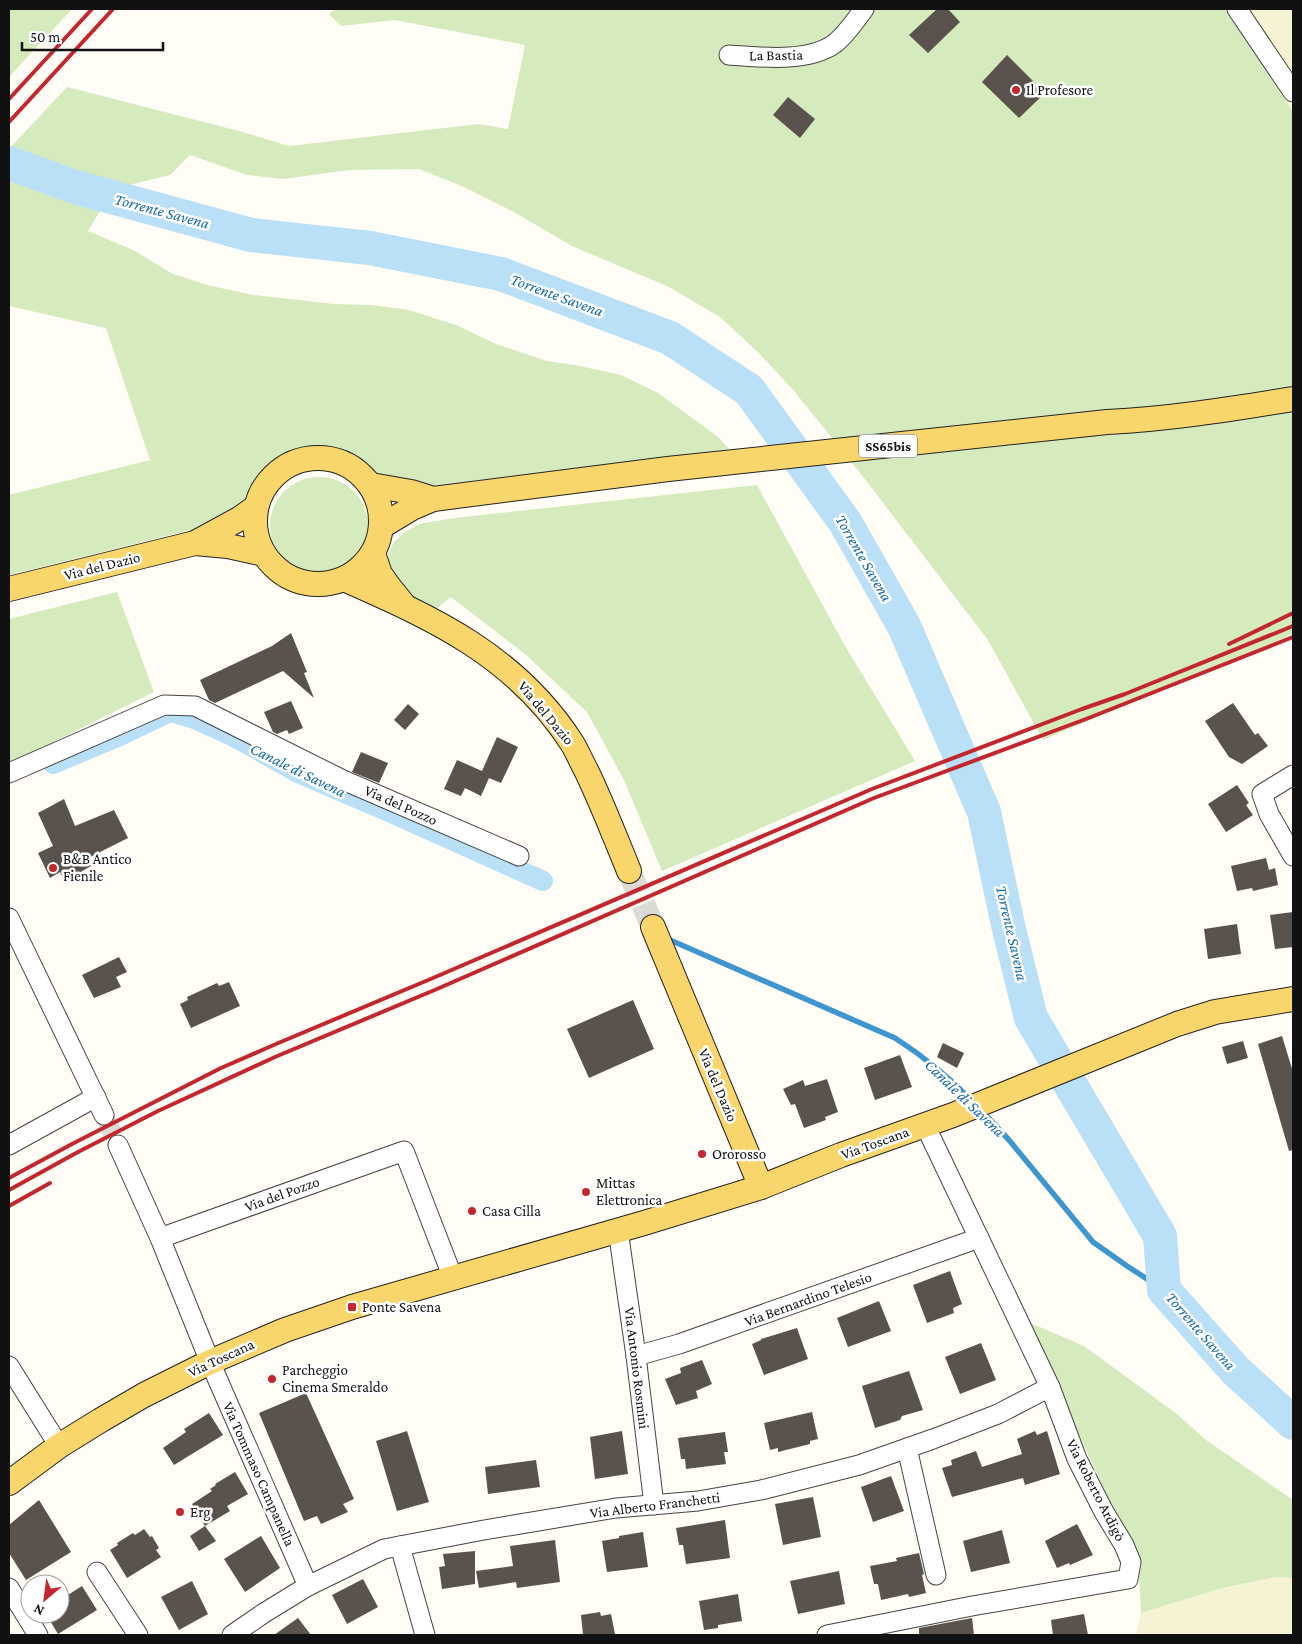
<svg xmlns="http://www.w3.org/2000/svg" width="1302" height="1644" font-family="'Crimson Pro',serif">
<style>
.farmland{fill:#f6f3d4}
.green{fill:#d5ebbd}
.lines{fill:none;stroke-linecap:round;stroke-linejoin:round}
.stream{stroke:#3f96cf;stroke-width:5.5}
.canal{stroke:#b9e0f7;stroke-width:20}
.river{stroke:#b9e0f7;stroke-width:34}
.building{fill:#5a524d}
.minor-tunnel{stroke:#dbdad3;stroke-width:19;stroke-dasharray:19 9;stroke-linecap:butt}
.major-tunnel{stroke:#dbdad3;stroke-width:24;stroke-dasharray:24 12;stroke-linecap:butt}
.minor-casing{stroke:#444;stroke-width:21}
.major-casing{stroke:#222;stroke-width:26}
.minor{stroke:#fff;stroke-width:19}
.major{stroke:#f9d66b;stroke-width:24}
.rail{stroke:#c4262e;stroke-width:4}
.poi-dot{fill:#c4262e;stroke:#fff;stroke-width:2}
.labels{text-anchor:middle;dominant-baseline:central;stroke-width:5;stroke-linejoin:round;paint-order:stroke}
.shield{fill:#fff;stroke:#585858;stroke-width:1}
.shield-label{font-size:14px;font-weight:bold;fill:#111}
.street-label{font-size:15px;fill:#111;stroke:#fff}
.poi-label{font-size:15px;fill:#111;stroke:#fff;text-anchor:start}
.water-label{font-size:16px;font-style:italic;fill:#1768a6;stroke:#fff}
</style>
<rect width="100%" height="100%" fill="#fffdf5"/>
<!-- farmland -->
<g class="farmland">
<polygon points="1225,9 1293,9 1293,112"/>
<polygon points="1276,1577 1293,1578 1293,1635 1136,1635 1141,1613 1222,1588"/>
</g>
<!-- green -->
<g class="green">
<polygon points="9,9 72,9 9,77"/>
<path d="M 335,9 L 1225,9 L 1293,112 L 1293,634 L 1043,740 L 988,640 L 861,474 L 794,391 L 759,353 L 720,317 L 669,287 L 572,246 L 514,212 L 464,187 L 419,169 L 349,170 L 283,179 L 247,175 L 190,155 L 170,175 L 129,185 L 100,211 L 88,231 L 133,250 L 171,273 L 207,285 L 253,295 L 334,304 L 372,305 L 409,310 L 456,325 L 496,344 L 547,361 L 575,365 L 621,375 L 658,393 L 718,437 L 729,449 L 421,487 C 410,485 380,479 373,474 C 364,468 358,460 347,456 C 320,445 290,450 268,469 C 256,478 251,491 242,503 C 236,511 223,517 215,524 L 9,575 L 9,495 L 150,460 L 106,328 L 9,306 L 9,149 L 67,87 L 239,131 L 289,146 L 479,124 L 508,129 L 525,45 L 395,20 L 341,26 L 329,14 Z"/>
<circle cx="319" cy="526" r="49"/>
<polygon points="757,485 845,646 915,761 662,871 624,780 587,712 525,654 451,597 436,609 432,610 396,588 386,565 389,552 394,542 405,532 419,524 454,518"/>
<polygon points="117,592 154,692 9,764 9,619"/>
<polygon points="1028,1322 1084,1346 1177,1414 1206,1440 1293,1500 1293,1578 1276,1577 1222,1588 1141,1613 1139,1573 1122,1529"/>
</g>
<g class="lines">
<!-- stream -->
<g class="stream">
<path d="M 670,940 L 895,1038 C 923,1056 949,1077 972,1101"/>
<polyline points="980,1109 1009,1140 1093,1242 1127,1266 1164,1290"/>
</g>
<!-- canal -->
<polyline class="canal" points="53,764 120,736 170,712 194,719 234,737 298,773 389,812 543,881"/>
<!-- river -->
<polyline class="river" points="9,163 75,187 251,235 370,248 501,274 670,338 749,390 845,522 904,626 984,812 1008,925 1031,1018 1160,1236 1164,1290 1235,1370 1293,1423"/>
</g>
<!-- building -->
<g class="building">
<polygon points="937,9 948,9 960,22 928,53 909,35"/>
<polygon points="1007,55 1045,93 1019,118 982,82"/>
<polygon points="788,97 815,119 800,138 773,115"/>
<polygon points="291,633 307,672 304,673 314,698 283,671 215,703 209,700 200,680 272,646"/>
<polygon points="291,701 303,728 289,734 287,730 277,734 273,732 264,712"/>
<polygon points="1233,703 1255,735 1258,733 1268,746 1242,764 1229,757 1205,721"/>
<polygon points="408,704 419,714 405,730 394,720"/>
<polygon points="497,737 518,747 501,783 489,778 481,796 465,788 461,796 444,789 457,760 482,771"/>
<polygon points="361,752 388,763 379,783 352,772"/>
<polygon points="1237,785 1249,803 1246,805 1253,815 1226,832 1208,804"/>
<polygon points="64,799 75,826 114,810 128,838 88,858 91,866 77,874 76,872 63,878 60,872 50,878 38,853 53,846 38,813"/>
<polygon points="1266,858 1269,870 1275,868 1278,885 1253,891 1252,888 1237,891 1231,866"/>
<polygon points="1293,912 1293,947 1275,949 1270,915"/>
<polygon points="1237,924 1241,954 1208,959 1204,929"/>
<polygon points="119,957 127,972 116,977 121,987 94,998 82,975"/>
<polygon points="229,982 240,1006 191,1028 180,1004 188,1000 187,997 217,983 219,986"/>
<polygon points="633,1000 654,1049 589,1078 567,1029"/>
<polygon points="1282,1036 1293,1072 1293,1150 1289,1151 1258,1044"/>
<polygon points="1243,1041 1248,1058 1227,1064 1222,1047"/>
<polygon points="943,1043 964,1053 957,1068 937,1057"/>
<polygon points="900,1055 912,1087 875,1100 864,1068"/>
<polygon points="827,1079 838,1112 825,1117 826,1120 804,1128 795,1104 791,1105 783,1089 803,1080 805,1086"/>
<polygon points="950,1271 962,1304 953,1308 954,1313 927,1323 913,1285"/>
<polygon points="879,1301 891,1331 848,1347 837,1318"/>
<polygon points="797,1328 808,1359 764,1375 752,1344 761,1340 761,1339"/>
<polygon points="981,1343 996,1380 960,1394 945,1357"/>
<polygon points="702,1360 712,1384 696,1391 698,1398 676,1405 665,1379 681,1373 680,1368"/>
<polygon points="909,1371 923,1410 902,1416 900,1420 875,1428 862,1386"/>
<polygon points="306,1393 354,1499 343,1504 348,1512 321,1524 317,1516 304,1521 259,1413"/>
<polygon points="812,1412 818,1439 810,1441 810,1444 778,1452 778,1448 770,1450 764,1423"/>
<polygon points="209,1413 223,1435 174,1465 163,1448 186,1432 184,1429"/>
<polygon points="407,1431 429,1502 397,1511 376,1441"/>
<polygon points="622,1431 628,1474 595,1479 590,1437"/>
<polygon points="1035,1431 1037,1435 1047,1431 1060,1474 1025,1485 1023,1478 952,1497 942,1468 952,1465 951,1460 976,1451 982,1467 1022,1454 1017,1439"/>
<polygon points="725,1432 728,1452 724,1452 726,1464 686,1469 685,1459 681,1459 678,1438"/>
<polygon points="536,1460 540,1487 488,1494 485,1467"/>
<polygon points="235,1472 248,1494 227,1506 230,1511 205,1526 192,1504 212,1491 210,1489 216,1485 215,1484"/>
<polygon points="891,1476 904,1511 873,1522 861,1487"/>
<polygon points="813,1497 821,1537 783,1545 775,1504"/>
<polygon points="39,1500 71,1552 26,1580 9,1553 9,1525"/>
<polygon points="725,1520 730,1558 686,1564 683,1545 679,1545 676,1528"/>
<polygon points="1077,1524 1093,1555 1070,1565 1069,1563 1057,1568 1045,1541"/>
<polygon points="205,1526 216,1541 199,1551 190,1536"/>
<polygon points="144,1529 150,1537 152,1536 159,1548 156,1550 161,1557 127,1578 110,1550 118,1545 117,1543 133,1533 135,1535"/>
<polygon points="1002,1530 1010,1563 971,1572 963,1541"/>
<polygon points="643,1532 648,1567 607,1572 602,1541 619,1538 619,1536"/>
<polygon points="261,1536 280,1568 245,1592 224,1559"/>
<polygon points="555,1540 560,1582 517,1588 516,1582 479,1588 476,1571 513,1566 510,1546"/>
<polygon points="475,1551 475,1584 442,1589 439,1567 445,1566 443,1554"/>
<polygon points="919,1553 924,1574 922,1575 926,1593 909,1597 908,1594 881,1600 878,1584 874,1584 870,1566 897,1561 896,1558"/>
<polygon points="839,1571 845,1604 798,1614 790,1581"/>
<polygon points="363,1579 378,1607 347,1624 332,1595"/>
<polygon points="192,1581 208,1614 179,1630 161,1597"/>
<polygon points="82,1586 97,1610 58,1634 46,1614 60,1614 60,1600"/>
<polygon points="738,1594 742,1621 718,1625 718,1628 704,1630 699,1601"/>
<polygon points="600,1612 601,1616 611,1614 615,1634 605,1635 583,1635 581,1615"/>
<polygon points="1084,1614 1088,1635 1053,1635 1051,1620"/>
<polygon points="298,1618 311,1635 274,1635"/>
<polygon points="972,1618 974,1635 919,1635 919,1628"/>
</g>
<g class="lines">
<!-- minor-tunnel -->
<polyline class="minor-tunnel" points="104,1115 118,1145"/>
<!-- major-tunnel -->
<polyline class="major-tunnel" points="629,871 653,927"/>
<defs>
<g id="minor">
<polyline points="1237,9 1293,92"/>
<path d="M 729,55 C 760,57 807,63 834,44 C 846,35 855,21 864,9"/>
<polyline points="9,773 164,705 195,706 343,780 519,856"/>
<polyline points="1293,775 1262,794 1269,814 1293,856"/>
<polyline points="9,918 104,1115"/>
<polyline points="9,1145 96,1097"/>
<polyline points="118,1145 160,1238 210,1362 308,1586"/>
<polyline points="618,1230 636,1356 654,1505"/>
<polyline points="160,1238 404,1151 453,1278"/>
<polyline points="636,1356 679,1344 979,1238"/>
<polyline points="9,1366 59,1446"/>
<polyline points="907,1448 936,1575"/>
<polyline points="400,1546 425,1635"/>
<polyline points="97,1572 138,1635"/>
<polyline points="9,1588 38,1635"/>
<polyline points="232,1635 264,1613 308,1586 384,1549 484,1530 616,1508 698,1501 761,1490 859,1465 933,1439 998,1414 1050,1387"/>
<polyline points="827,1635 972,1606 1128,1579 1131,1562 1124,1545 1104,1512 1077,1459 1050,1387 925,1125"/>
</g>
<g id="major">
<circle cx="318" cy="521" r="63"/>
<polyline points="371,485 411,492 433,499"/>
<path d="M 382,526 L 412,508 L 433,499 L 668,469 L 1107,422 C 1170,419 1231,409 1293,399"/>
<polyline points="195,543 228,546 264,554"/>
<polyline points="373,553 380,574 387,584 403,604"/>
<path d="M 344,579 C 435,619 516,656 572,743 C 577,751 581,761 586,770 C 602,803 615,837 629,871"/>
<polyline points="9,589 195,543 239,519 256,507"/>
<polyline points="653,927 761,1187"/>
<polyline points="9,1483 59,1446 101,1420 144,1395 210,1362 285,1330 352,1307 644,1223 761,1187 841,1155 953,1115 1177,1024 1215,1012 1293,999"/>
</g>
</defs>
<!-- minor casing -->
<use href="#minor" class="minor-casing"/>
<!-- major casing -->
<use href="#major" class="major-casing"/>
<!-- minor -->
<use href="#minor" class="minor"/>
<!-- major -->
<use href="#major" class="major"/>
<!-- rail -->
<g class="rail">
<polyline points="9,99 92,9"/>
<polyline points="9,122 113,9"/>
<polyline points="1229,644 1293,613"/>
<polyline points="9,1178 72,1144 221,1068 276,1044 433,978 872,789 1082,709 1125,694 1293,626"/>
<polyline points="9,1190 78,1152 158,1111 275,1057 437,989 874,798 1086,719 1293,637"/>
<polyline points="9,1206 50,1183"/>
</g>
</g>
<!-- markers -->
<g class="poi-dot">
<circle cx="1016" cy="90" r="5"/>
<circle cx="53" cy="868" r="5"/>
<circle cx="702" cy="1154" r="5"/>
<circle cx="586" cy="1192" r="5"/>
<circle cx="472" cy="1211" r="5"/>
<rect x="347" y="1302" width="10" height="10" rx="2.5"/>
<circle cx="272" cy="1379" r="5"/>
<circle cx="180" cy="1512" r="5"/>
</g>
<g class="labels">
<!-- shield labels -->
<rect class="shield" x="859" y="434.5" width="58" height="23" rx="4"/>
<g class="shield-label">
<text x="888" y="446">SS65bis</text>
</g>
<!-- street labels -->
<g class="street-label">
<text transform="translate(776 55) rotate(-1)">La Bastia</text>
<text transform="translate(102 566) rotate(-14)">Via del Dazio</text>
<text transform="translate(546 713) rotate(50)">Via del Dazio</text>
<text transform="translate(401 805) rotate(24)">Via del Pozzo</text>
<text transform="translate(718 1085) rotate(67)">Via del Dazio</text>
<text transform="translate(875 1143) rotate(-20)">Via Toscana</text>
<text transform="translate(282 1194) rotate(-20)">Via del Pozzo</text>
<text transform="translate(808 1299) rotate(-20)">Via Bernardino Telesio</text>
<text transform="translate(221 1358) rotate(-25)">Via Toscana</text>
<text transform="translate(637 1368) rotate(83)">Via Antonio Rosmini</text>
<text transform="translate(259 1474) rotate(66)">Via Tommaso Campanella</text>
<text transform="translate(1096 1490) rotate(63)">Via Roberto Ardigò</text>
<text transform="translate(655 1505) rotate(-7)">Via Alberto Franchetti</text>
</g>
<!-- poi labels -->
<g class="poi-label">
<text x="1026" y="90">Il Profesore</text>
<text x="63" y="859">B&amp;B Antico<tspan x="63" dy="17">Fienile</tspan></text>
<text x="712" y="1154">Ororosso</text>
<text x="596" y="1183">Mittas<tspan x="596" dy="17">Elettronica</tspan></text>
<text x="482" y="1211">Casa Cilla</text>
<text x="362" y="1307">Ponte Savena</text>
<text x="282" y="1370">Parcheggio<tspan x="282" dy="17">Cinema Smeraldo</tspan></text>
<text x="190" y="1512">Erg</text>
</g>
<!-- water labels -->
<g class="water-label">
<text transform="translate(162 211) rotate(15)">Torrente Savena</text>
<text transform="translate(557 295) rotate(20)">Torrente Savena</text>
<text transform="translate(864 558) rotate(60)">Torrente Savena</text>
<text transform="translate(298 770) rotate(26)">Canale di Savena</text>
<text transform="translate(1012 933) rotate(77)">Torrente Savena</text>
<text transform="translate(965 1098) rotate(44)">Canale di Savena</text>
<text transform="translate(1201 1331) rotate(49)">Torrente Savena</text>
</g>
</g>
<!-- border -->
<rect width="1302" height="1644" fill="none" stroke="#111111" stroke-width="20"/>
<!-- north arrow -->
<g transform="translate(45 1599) rotate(209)"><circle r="24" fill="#ffffff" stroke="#a0a0a0"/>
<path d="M0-4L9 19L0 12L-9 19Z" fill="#c4262e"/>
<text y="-8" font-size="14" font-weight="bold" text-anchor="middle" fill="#111111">N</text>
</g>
<!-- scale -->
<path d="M22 42v8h141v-8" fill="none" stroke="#111111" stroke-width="2.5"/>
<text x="30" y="42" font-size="15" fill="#111111" stroke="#ffffff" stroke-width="4" paint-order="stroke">50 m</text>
</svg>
